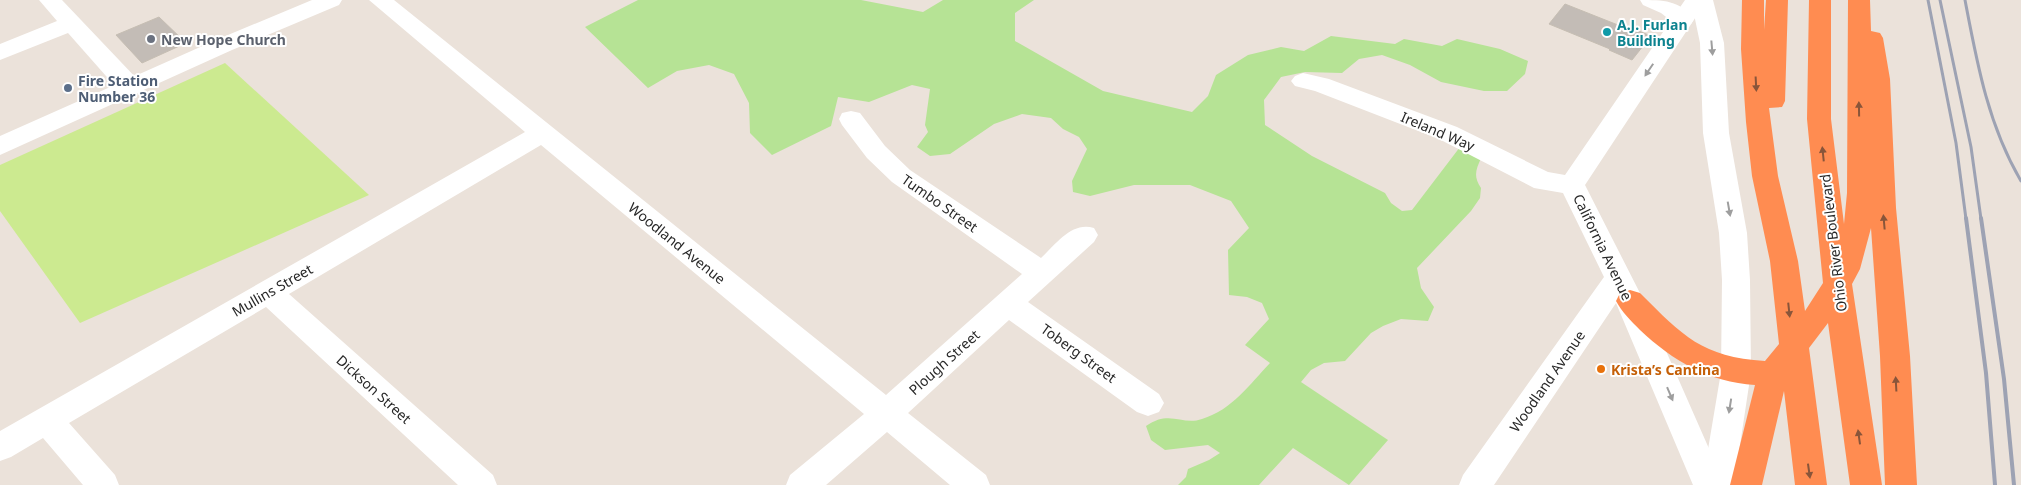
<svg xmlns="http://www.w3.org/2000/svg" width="2021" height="485" font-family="'Noto Sans',sans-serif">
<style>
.green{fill:#b6e395}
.pitch{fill:#ccea90}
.building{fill:#c3bcb6;stroke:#c6beb3}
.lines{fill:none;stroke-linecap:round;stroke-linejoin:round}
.street{fill:#fff;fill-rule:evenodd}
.secondary{fill:#fff;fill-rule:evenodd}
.highway{fill:#ff8c51;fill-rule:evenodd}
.rail-far1{stroke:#9da2b3;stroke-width:3}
.rail{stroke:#9da2b3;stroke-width:4}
.oneway{fill:#9e9e9e}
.oneway2{fill:#89553a}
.culture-dot{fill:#0f9aa8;stroke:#fff;stroke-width:2}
.worship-dot{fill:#6b7280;stroke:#fff;stroke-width:2}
.service-dot{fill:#5c6f8a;stroke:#fff;stroke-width:2}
.food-dot{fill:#e8710a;stroke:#fff;stroke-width:2}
.labels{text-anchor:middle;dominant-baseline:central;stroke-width:4;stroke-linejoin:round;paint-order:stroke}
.culture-label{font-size:14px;font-weight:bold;fill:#0d838f;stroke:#fff;text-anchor:start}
.worship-label{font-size:14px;font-weight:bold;fill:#5b616d;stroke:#fff;text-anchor:start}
.service-label{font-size:14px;font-weight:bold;fill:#4e5e75;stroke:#fff;text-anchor:start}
.street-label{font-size:14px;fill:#282828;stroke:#fff}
.food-label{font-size:14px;font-weight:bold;fill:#c56008;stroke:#fff;text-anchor:start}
</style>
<rect width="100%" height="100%" fill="#ebe2da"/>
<!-- green -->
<path class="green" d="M 638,0 L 861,0 L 923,12 L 943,0 L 1034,0 L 1015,13 L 1015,41 L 1103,91 L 1192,112 L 1208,96 L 1216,75 L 1248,55 L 1281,47 L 1304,51 L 1331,36 L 1395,44 L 1404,39 L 1442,46 L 1457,39 L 1500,49 L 1528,61 L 1525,74 L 1507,91 L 1484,91 L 1441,82 L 1410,65 L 1382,55 L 1359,59 L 1342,73 L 1305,72 L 1281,77 L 1264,100 L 1265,125 L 1312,156 L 1385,193 L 1391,203 L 1402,211 L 1412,210 L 1460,147 L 1481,158 C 1476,170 1473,176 1481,188 L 1480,198 L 1471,211 L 1417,268 L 1421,288 L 1434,307 L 1428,321 L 1401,319 L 1383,326 L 1371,333 L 1345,361 L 1324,363 L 1311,370 L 1301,382 L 1388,440 L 1349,485 L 1293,448 L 1259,485 L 1178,485 L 1186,477 L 1188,469 L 1209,460 L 1220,453 L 1208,445 L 1165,450 L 1151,440 L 1146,426 C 1170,409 1182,426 1202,419 C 1232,410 1250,384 1270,363 L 1245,345 L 1269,319 L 1262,303 L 1247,297 L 1229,295 L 1228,250 L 1249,228 L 1231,201 L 1190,185 L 1134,185 L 1090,196 L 1073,192 L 1072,181 L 1087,149 L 1079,137 L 1063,129 L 1051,118 L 1022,114 L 994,124 L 950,154 L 930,156 L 917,147 L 928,132 L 925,125 L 930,89 L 912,85 L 869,102 L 838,97 L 831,126 L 772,155 L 750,133 L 749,103 L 734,74 L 709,65 L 677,71 L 648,88 L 585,27 Z"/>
<!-- pitch -->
<polygon class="pitch" points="225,63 369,195 80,323 0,211 0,165"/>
<!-- building -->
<g class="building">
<polygon points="1565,4 1628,29 1629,27 1651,36 1632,60 1609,50 1610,49 1549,24"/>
<polygon points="159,17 186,43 142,63 116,35"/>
</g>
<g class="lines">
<!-- street -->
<g class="street">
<polygon points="39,0 62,0 139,81 142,87 139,93 130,95 121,93 68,33 0,60 0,44 57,21"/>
<path d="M 369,0 L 394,0 L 886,395 L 1022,274 L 892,182 L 867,158 L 842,125 L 839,119 L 842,113 L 851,111 L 860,113 L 885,146 L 910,170 L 1041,258 C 1056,244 1072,221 1094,228 L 1098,235 L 1094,242 L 1028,302 L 1159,394 L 1164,403 L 1159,412 L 1148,416 L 1137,412 L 1009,320 L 908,413 L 986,475 L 990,485 L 950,485 L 887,432 L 826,485 L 786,485 L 790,475 L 864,414 L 541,145 L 289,294 L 493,475 L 497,485 L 458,485 L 266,307 L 69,423 L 115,475 L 119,485 L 83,485 L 43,438 L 11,457 L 0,461 L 0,431 L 525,132 Z"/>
<polygon points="1685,0 1707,0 1585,185 1644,301 1725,485 1693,485 1616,303 1494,485 1459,485 1463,475 1604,277 1563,193 1534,188 1439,139 1315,91 1295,86 1291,81 1295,76 1303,73 1329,79 1457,127 1548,172 1565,175"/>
</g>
<!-- secondary -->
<g class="secondary">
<polygon points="312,0 342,0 339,5 232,50 0,155 0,136 216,40"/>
<path d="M 1640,0 C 1663,0 1680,0 1694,19 L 1691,24 L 1683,26 L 1675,24 L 1661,13 L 1643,5 Z"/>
<polygon points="1691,0 1713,0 1724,43 1729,133 1747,233 1750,280 1751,372 1734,485 1702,485 1721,372 1722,280 1719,233 1703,133 1700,43"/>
</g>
<!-- highway -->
<path class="highway" d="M 1742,0 L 1764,0 L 1764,30 L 1766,0 L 1788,0 L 1785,101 L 1782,107 L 1769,108 L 1778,176 L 1798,261 L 1805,311 L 1823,283 L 1807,119 L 1809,0 L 1831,0 L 1831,119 L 1844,224 L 1847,193 L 1848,0 L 1870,0 L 1871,31 L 1880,33 L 1883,38 L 1890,79 L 1896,208 L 1910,356 L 1917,485 L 1885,485 L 1880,356 L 1871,228 L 1860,269 L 1852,284 L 1882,485 L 1850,485 L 1828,323 L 1809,348 L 1827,485 L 1795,485 L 1784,391 L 1762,485 L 1730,485 L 1755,385 C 1709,382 1673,361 1640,330 C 1631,321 1622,312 1616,301 L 1620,293 L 1630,290 L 1640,293 C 1683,336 1702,357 1765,361 L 1779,344 L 1770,261 L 1752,176 L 1746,122 L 1741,49 Z"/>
<!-- rail-far1 -->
<g class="rail-far1">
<polyline points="1928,0 1956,143 1966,219"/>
<polyline points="1940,0 1971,147 1981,219"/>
<path d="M 1965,0 C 1977,63 1988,125 2021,181"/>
</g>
<!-- rail -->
<g class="rail">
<polyline points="1966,218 1986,373 1995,485"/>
<polyline points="1981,218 2004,379 2014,485"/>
</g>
</g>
<!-- one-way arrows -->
<defs><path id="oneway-solid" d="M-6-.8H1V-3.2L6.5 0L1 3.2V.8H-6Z" transform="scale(1.25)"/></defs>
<g class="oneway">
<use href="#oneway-solid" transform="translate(1712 48) rotate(85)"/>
<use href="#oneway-solid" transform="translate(1649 70) rotate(124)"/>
<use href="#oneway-solid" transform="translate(1729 209) rotate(80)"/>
<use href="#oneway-solid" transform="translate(1670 394) rotate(67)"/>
<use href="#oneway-solid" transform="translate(1730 406) rotate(99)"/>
</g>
<g class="oneway2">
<use href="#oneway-solid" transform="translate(1756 84) rotate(87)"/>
<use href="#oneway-solid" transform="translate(1859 109) rotate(-91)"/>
<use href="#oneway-solid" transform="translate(1823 154) rotate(-96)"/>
<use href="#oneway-solid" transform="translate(1884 222) rotate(-95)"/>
<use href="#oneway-solid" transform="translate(1789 310) rotate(84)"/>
<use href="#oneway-solid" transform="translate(1896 384) rotate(-93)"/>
<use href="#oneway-solid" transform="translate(1859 437) rotate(-98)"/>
<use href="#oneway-solid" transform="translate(1809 471) rotate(82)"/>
</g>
<!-- markers -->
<circle class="culture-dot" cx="1607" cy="32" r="5"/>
<circle class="worship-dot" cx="151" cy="39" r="5"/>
<circle class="service-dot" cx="68" cy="88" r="5"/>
<circle class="food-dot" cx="1601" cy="369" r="5"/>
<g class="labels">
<!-- culture labels -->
<g class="culture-label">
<text x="1617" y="24">A.J. Furlan<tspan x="1617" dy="16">Building</tspan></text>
</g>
<!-- worship labels -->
<g class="worship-label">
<text x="161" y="39">New Hope Church</text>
</g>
<!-- service labels -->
<g class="service-label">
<text x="78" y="80">Fire Station<tspan x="78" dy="16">Number 36</tspan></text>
</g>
<!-- street labels -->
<g class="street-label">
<text transform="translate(1438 131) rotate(23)">Ireland Way</text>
<text transform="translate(940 203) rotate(35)">Tumbo Street</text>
<text transform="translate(677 243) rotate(39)">Woodland Avenue</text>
<text transform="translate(1833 243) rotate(-97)">Ohio River Boulevard</text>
<text transform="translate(1603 247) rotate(64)">California Avenue</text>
<text transform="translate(272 290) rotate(-30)">Mullins Street</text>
<text transform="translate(1079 353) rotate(36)">Toberg Street</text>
<text transform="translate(944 362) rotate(-42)">Plough Street</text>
<text transform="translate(1547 381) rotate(-55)">Woodland Avenue</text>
<text transform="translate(374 389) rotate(42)">Dickson Street</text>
</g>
<!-- food labels -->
<g class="food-label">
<text x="1611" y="369">Krista’s Cantina</text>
</g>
</g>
</svg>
